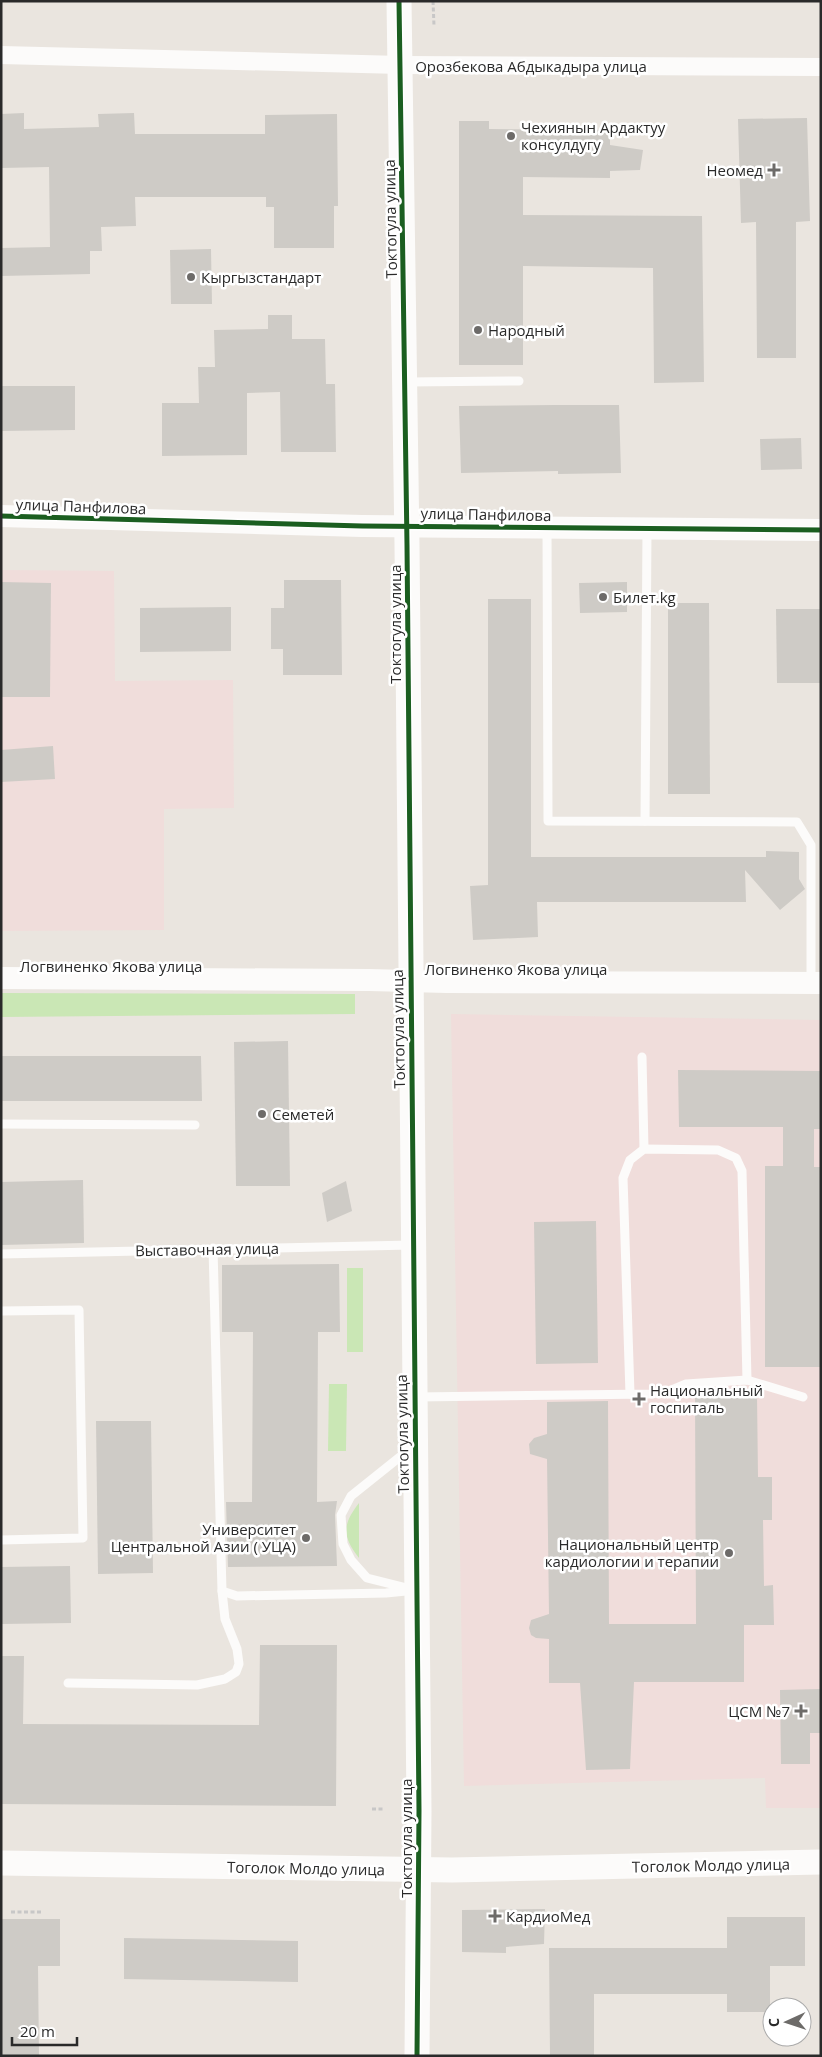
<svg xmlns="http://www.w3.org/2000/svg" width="822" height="2057" font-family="'Open Sans',sans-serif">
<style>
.medical{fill:#f0dddb}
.green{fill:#cae7b5}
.building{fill:#cecbc6}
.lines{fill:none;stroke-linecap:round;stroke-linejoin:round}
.path{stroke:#c8c7c7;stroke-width:3;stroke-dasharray:4 2.5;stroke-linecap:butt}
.service{stroke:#fcfbfa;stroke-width:9}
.minor{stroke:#fcfbfa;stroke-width:18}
.tertiary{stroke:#fcfbfa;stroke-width:22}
.secondary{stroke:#fcfbfa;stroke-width:25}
.cycleway-casing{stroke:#fff;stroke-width:8}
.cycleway{stroke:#1b5e20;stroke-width:5}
.poi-dot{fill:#6d6b69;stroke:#fff;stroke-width:2}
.labels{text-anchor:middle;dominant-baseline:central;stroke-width:5;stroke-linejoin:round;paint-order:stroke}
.street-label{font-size:15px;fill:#2a2a2a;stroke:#fff}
.poi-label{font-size:15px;fill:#2a2a2a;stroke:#fff;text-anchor:start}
</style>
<rect width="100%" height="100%" fill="#eae5df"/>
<!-- medical -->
<g class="medical">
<polygon points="1,570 114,571 115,681 233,680 234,808 164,809 164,930 1,931"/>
<polygon points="451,1014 821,1020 821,1808 766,1808 765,1778 464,1786"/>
</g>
<!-- green -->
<g class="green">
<polygon points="1,993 355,994 355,1014 1,1017"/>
<rect x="347" y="1268" width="16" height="84"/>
<polygon points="329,1384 347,1384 346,1451 328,1451"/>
<path d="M 359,1503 L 359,1558 C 342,1536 342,1525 359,1503 Z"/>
</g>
<!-- building -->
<g class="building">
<polygon points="24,113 24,129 99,127 98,114 134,113 135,134 265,134 265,115 337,114 338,206 334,206 334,248 274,248 274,207 266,207 266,197 135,197 136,226 101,227 102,251 90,251 90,274 1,276 1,248 50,247 49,167 1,168 1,114"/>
<polygon points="807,118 810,221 796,222 796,358 757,358 756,222 741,223 738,119"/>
<polygon points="459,121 489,121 489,129 610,130 610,145 643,150 640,170 610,171 610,178 523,177 523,215 702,216 704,382 654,383 653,268 523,266 523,365 459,365"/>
<polygon points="211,249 212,304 171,304 170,250"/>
<polygon points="268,315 292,315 292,339 325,339 326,384 335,384 336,452 281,452 280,392 247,393 247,455 162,456 162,403 199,403 198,367 215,367 214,330 268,329"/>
<polygon points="1,386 75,386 75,430 1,431"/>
<polygon points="555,405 619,405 621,473 558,474 558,471 461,473 459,406"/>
<polygon points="801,438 802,469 761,470 760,439"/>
<polygon points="284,580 341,580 342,675 283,675 283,649 271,649 271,608 284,608"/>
<polygon points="1,582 51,583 50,697 1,697"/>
<polygon points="627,582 627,612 580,613 579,583"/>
<polygon points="488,599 531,599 531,857 766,857 766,851 799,852 799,879 805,889 780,910 745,870 746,902 537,902 538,937 473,940 470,886 488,885"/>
<polygon points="668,603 709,603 710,794 668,794"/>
<polygon points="231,607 231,651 140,652 140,608"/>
<polygon points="776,609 821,609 821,683 777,683"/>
<polygon points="53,746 55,779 1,782 1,750"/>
<polygon points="288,1041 290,1186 236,1186 234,1042"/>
<polygon points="1,1056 201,1056 202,1101 1,1101"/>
<polygon points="678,1070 821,1071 821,1129 814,1129 814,1167 821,1167 821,1367 765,1367 765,1166 783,1166 783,1127 679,1127"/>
<polygon points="83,1180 84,1243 1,1245 1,1182"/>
<polygon points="346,1181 352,1211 327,1222 322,1193"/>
<polygon points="596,1221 598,1363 536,1364 534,1222"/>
<polygon points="339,1264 340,1332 318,1332 317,1502 337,1501 335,1515 337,1566 228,1567 226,1502 252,1502 253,1332 222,1332 222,1265"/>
<polygon points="695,1395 757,1395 758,1477 772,1477 772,1520 763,1520 764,1586 773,1585 774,1625 744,1625 744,1682 634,1682 630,1769 586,1770 580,1683 549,1683 549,1639 536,1638 531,1635 529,1628 531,1620 549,1614 547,1459 530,1454 529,1444 534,1438 547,1434 547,1402 608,1401 609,1624 696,1624"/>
<polygon points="96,1421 151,1421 153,1573 98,1574"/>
<polygon points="70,1566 71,1623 1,1624 1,1567"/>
<polygon points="260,1645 337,1645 336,1806 1,1804 1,1656 24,1656 23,1724 259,1725"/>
<polygon points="821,1689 821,1733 810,1733 810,1764 781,1764 780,1690"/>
<polygon points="545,1909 544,1944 506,1947 506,1953 462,1952 462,1910"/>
<polygon points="727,1917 805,1917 805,1966 770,1966 770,2012 727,2012 727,1994 594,1994 594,2056 550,2056 549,1948 727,1948"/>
<polygon points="1,1919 60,1919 60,1966 38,1966 39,2056 1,2056"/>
<polygon points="124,1938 298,1941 298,1982 124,1979"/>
</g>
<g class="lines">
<!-- path -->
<g class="path">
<polyline points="433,1 434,26"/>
<polyline points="372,1809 385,1809"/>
<polyline points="11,1912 42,1912"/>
</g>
<!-- service -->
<g class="service">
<polyline points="407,382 519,381"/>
<polyline points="547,527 548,821 797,822 811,845 811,982"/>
<polyline points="645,821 647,529"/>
<polyline points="642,1057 644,1149"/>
<polyline points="1,1124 195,1125"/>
<polyline points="213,1248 222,1591 237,1596 386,1593 416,1590"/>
<polyline points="1,1254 411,1245"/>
<polyline points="1,1311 79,1310 83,1538 1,1540"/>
<polyline points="630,1394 623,1178 630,1160 644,1149 718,1150 736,1158 742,1171 747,1380"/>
<polyline points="417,1397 650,1394 667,1392 686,1384 747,1380 803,1397"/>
<polyline points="411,1589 367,1578 351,1560 343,1544 341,1515 351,1496 411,1448"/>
<polyline points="68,1683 197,1685 225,1679 236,1672 239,1664 237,1649 225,1619 222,1591"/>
</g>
<!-- minor -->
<polyline class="minor" points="1,55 401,65 821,67"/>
<!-- tertiary -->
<g class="tertiary">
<polyline points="1,516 362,526 821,530"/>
<polyline points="1,978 369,980 447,982 821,983"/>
</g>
<!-- secondary -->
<g class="secondary">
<polyline points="399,1 407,545 419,1811 417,2056"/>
<polyline points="1,1863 452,1870 821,1862"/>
</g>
<defs>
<g id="cycleway">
<polyline points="399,1 407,545 419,1811 417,2056"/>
<polyline points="1,516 362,526 821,530"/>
</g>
</defs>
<!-- cycleway casing -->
<use href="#cycleway" class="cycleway-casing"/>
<!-- cycleway -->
<use href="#cycleway" class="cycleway"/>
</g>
<!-- markers -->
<g class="poi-dot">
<circle cx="511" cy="136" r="5"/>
<path d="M771.5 162.5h5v5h5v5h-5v5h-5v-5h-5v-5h5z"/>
<circle cx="191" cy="277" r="5"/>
<circle cx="478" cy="330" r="5"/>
<circle cx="603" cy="597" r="5"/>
<circle cx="262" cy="1114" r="5"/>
<path d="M636.5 1391.5h5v5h5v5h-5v5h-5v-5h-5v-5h5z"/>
<circle cx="306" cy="1538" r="5"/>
<circle cx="729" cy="1553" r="5"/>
<path d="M798.5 1703.5h5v5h5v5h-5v5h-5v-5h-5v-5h5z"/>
<path d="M492.5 1908.5h5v5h5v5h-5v5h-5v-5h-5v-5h5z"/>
</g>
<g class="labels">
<!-- street labels -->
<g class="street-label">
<text x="531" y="66">Орозбекова Абдыкадыра улица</text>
<text transform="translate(390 219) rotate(-91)">Токтогула улица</text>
<text transform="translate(81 506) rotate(2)">улица Панфилова</text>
<text transform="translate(486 514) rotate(1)">улица Панфилова</text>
<text transform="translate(395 624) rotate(-90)">Токтогула улица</text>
<text x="111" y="966">Логвиненко Якова улица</text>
<text x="516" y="969">Логвиненко Якова улица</text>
<text transform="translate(398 1029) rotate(-91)">Токтогула улица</text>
<text transform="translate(207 1249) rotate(-1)">Выставочная улица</text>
<text transform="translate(402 1434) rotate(-91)">Токтогула улица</text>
<text transform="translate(406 1838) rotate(-90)">Токтогула улица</text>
<text transform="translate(711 1865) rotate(-1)">Тоголок Молдо улица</text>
<text transform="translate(306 1868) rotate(1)">Тоголок Молдо улица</text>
</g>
<!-- poi labels -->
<g class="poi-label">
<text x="521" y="127">Чехиянын Ардактуу<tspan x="521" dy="17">консулдугу</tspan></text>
<text x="763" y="170" text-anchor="end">Неомед</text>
<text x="201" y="277">Кыргызстандарт</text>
<text x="488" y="330">Народный</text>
<text x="613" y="597">Билет.kg</text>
<text x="272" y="1114">Семетей</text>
<text x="650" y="1390">Национальный<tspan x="650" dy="17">госпиталь</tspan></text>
<text x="296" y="1529" text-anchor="end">Университет<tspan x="296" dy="17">Центральной Азии ( УЦА)</tspan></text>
<text x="719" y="1544" text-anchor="end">Национальный центр<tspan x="719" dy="17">кардиологии и терапии</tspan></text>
<text x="790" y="1711" text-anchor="end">ЦСМ №7</text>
<text x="506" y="1916">КардиоМед</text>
</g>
</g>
<!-- border -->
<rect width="822" height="2057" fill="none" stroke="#2a2a2a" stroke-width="5"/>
<!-- north arrow -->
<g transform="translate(787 2022) rotate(267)"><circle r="24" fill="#ffffff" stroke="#aaaaaa"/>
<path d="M0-4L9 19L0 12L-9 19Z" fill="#6d6b69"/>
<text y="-8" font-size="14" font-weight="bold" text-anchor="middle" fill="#2a2a2a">С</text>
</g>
<!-- scale -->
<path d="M12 2037v8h65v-8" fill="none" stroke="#2a2a2a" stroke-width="2.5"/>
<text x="20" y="2037" font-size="15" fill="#2a2a2a" stroke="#ffffff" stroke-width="4" paint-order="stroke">20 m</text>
</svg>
